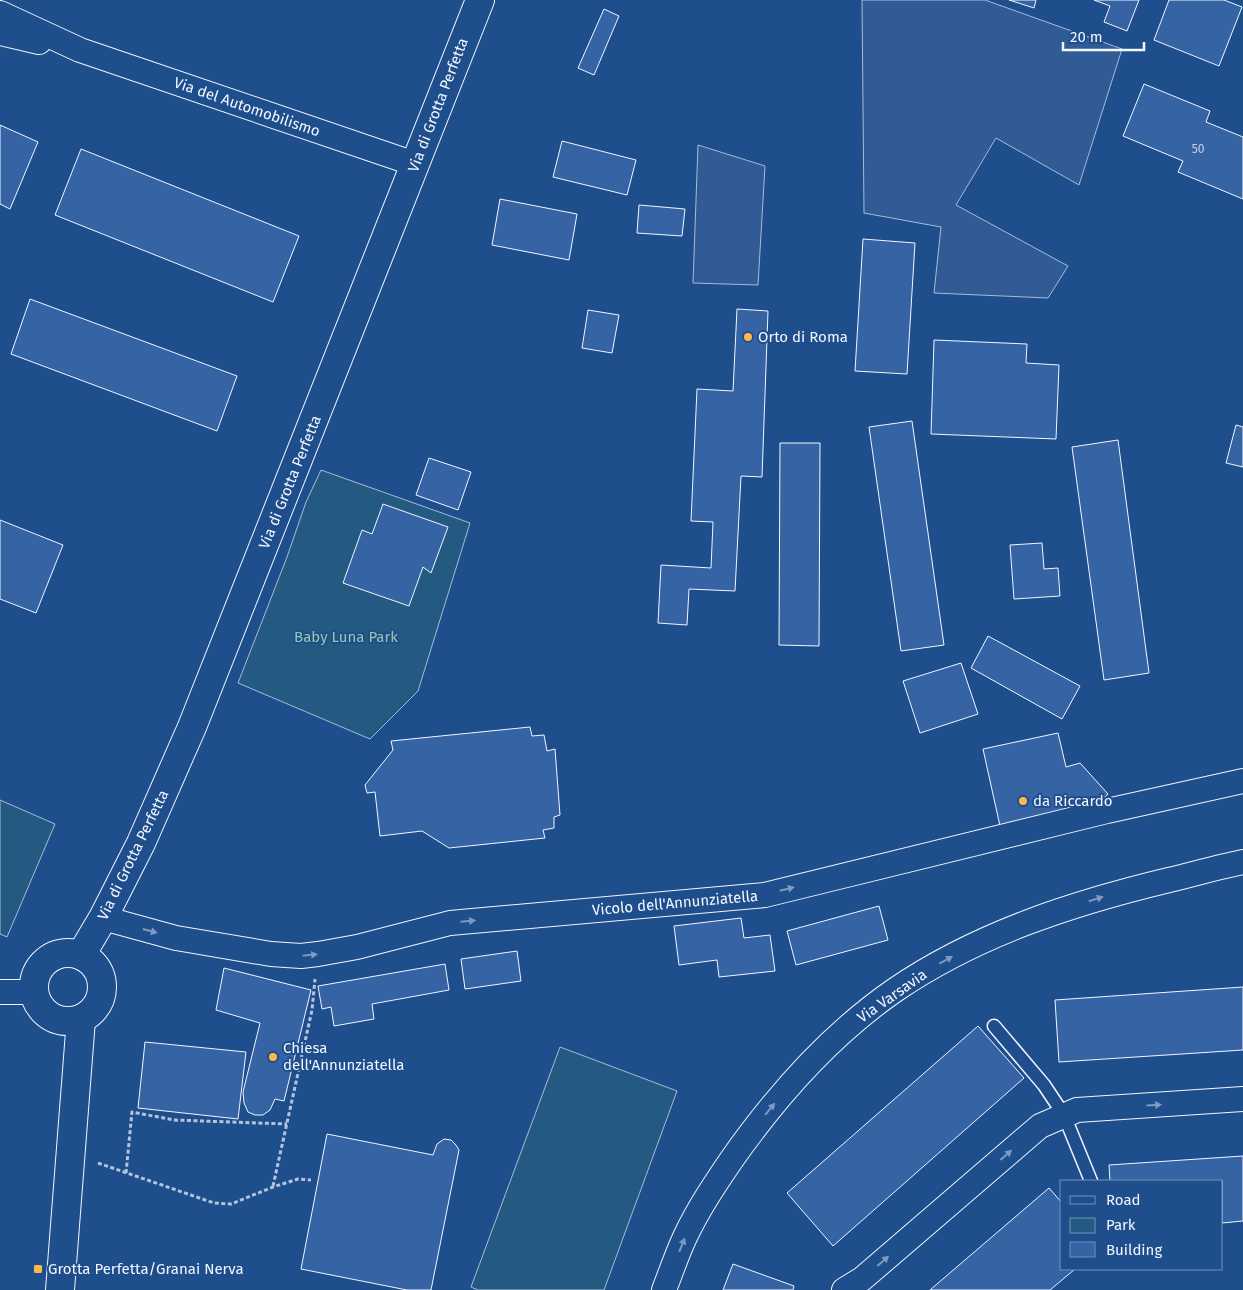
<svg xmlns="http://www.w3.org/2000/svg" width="1243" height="1290" font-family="'Fira Sans',sans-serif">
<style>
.green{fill:#245a82;stroke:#a8bbd7}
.parking{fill:#305b95;stroke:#a8bbd7}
.building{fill:#3563a3;stroke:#f2f6ff}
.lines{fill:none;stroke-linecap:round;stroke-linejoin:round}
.lane-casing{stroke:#f2f6ff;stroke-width:15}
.street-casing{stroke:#f2f6ff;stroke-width:26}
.secondary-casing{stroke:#f2f6ff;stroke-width:30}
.path{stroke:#b3c4dc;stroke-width:3;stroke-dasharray:4 2.5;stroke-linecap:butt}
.lane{stroke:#1f4e8c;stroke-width:12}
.street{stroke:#1f4e8c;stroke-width:24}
.secondary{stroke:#1f4e8c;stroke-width:28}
.oneway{fill:#7e9ac0}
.poi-dot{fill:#ffb74d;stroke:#1f4e8c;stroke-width:2}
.labels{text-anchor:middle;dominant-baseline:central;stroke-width:4;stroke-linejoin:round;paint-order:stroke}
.number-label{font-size:12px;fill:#c3d1e8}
.street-label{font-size:15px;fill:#f2f6ff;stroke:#1f4e8c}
.poi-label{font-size:15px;fill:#f2f6ff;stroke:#1f4e8c;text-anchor:start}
.park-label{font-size:15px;fill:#97c8a6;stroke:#1f4e8c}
</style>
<rect width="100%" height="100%" fill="#1f4e8c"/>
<!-- green -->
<g class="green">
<polygon points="321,470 470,523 418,691 370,739 238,683 287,557 306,502"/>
<polygon points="0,800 55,824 7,937 0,934"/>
<polygon points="560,1047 677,1091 604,1290 478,1290 471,1287"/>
</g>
<!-- parking -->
<g class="parking">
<polygon points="862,0 985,0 1122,49 1079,185 996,138 956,205 1068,266 1048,298 934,293 941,227 864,213"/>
<polygon points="698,145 765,166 758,285 693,283"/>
</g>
<!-- building -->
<g class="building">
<polygon points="1009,0 1036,0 1034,8"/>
<polygon points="1094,0 1139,0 1127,31 1104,22 1110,6"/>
<polygon points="1169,0 1224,0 1242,7 1219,66 1154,40"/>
<polygon points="604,9 619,16 594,75 578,68"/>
<polygon points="1144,84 1210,111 1206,122 1243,137 1243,199 1178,172 1183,161 1123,136"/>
<polygon points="0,125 38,142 10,209 0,204"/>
<polygon points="562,141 636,160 627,195 553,177"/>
<polygon points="81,149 299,236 273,302 55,215"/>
<polygon points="500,199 577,214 569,260 492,245"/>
<polygon points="639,205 685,209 682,236 637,233"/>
<polygon points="863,239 915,243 907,374 855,371"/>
<polygon points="30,299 237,376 217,431 11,354"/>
<polygon points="737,309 768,311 762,477 741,476 735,591 689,589 687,625 658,623 661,565 711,568 713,522 691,521 697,389 733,391"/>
<polygon points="588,310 619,315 612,353 582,348"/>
<polygon points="934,340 1027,344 1026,363 1059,365 1056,439 931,434"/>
<polygon points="912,421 944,645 901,651 869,427"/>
<polygon points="1236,425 1243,427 1243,467 1226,463"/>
<polygon points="1118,440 1149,673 1104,680 1072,447"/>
<polygon points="780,443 820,443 819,646 779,645"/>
<polygon points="429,458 471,472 458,510 416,495"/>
<polygon points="383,504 448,527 431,573 423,567 409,606 343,583 362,530 372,534"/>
<polygon points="0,520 63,545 36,613 0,599"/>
<polygon points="1042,543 1044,569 1058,568 1060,596 1014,599 1010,545"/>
<polygon points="988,636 1080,686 1062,719 971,668"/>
<polygon points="961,663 978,714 920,733 903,681"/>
<polygon points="530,727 532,736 544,735 547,751 555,749 560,815 554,817 554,828 543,830 545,838 449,848 422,831 380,836 375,792 367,793 365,785 393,750 391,741"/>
<polygon points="1058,733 1066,767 1080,763 1108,794 1096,805 1000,826 983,749"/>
<polygon points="879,906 888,940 796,965 787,931"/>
<polygon points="741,918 744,938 770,935 775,971 719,977 717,960 679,965 674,926"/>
<polygon points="517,951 521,981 465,989 461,959"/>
<polygon points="445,964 449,990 372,1004 374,1019 334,1026 331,1007 322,1009 318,986"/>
<polygon points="224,968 311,990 284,1101 275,1099 270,1110 263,1115 255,1115 248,1112 244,1103 243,1092 260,1023 216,1010"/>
<polygon points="1243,987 1243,1050 1059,1062 1055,1000"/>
<polygon points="978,1026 1024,1078 833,1246 787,1193"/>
<polygon points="145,1042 246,1052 238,1119 138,1108"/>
<polygon points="327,1134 433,1155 437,1144 444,1139 451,1140 456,1145 459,1150 431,1290 407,1290 301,1269"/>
<polygon points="1243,1156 1243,1221 1222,1223 1222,1181 1110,1181 1109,1165"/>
<polygon points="1049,1188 1062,1203 1062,1269 1075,1269 1050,1290 930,1290"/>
<polygon points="733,1264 794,1286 793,1290 723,1290"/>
</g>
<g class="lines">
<defs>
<polyline id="lane" points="994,1026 1044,1085 1064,1115 1091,1181"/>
<g id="street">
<polyline points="0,13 80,50 415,164"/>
<polyline points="0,33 39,42"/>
<polyline points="103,918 176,938 271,954 301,956 318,954 357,947 450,923 765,895 1107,811 1243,781"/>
<polyline points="0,992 35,992"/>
<path d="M 664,1290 C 671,1272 677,1254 685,1237 C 698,1209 715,1184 732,1159 C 777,1095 830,1035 895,990 C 977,934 1073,903 1169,880 C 1194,874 1218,867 1243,862"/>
<polyline points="844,1290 862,1279 1040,1126 1077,1110 1243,1099"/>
</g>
<g id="secondary">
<circle cx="68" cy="987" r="34"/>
<polyline points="81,955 103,918 141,843 192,727 480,0"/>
<polyline points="60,1290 81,1019"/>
</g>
</defs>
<!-- lane casing -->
<use href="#lane" class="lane-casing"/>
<!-- street casing -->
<use href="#street" class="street-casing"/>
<!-- secondary casing -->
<use href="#secondary" class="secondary-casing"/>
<!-- path -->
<g class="path">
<polyline points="98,1163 214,1203 231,1204 273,1187 298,1179 311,1180"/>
<polyline points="126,1173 132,1112 174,1120 287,1124"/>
<polyline points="273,1186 312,1010 315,979"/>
</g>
<!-- lane -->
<use href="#lane" class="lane"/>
<!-- street -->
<use href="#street" class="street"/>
<!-- secondary -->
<use href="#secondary" class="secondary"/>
</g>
<!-- one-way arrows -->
<defs><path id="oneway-solid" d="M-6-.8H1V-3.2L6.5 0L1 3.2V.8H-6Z" transform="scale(1.25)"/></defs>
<g class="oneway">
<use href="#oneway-solid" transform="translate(787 889) rotate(-14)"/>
<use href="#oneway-solid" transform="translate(1096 899) rotate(-17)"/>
<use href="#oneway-solid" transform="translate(468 921) rotate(-5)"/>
<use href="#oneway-solid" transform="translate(150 931) rotate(15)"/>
<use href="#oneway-solid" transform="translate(310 955) rotate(-6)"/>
<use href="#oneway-solid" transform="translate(946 960) rotate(-29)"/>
<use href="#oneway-solid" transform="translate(1154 1105) rotate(-4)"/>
<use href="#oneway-solid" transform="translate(770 1109) rotate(-50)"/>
<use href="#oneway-solid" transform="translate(1006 1155) rotate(-41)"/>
<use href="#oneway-solid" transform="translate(682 1245) rotate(-68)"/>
<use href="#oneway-solid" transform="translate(883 1261) rotate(-41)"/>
</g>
<!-- markers -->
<g class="poi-dot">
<circle cx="748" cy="337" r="5"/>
<circle cx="1023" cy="801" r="5"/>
<circle cx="273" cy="1057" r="5"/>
<rect x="33" y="1264" width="10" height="10" rx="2.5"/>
</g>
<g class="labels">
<!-- number labels -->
<g class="number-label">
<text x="1198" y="149">50</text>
</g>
<!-- street labels -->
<g class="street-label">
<text transform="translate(438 105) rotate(-69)">Via di Grotta Perfetta</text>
<text transform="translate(247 107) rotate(19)">Via del Automobilismo</text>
<text transform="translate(290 482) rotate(-68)">Via di Grotta Perfetta</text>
<text transform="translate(133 855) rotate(-64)">Via di Grotta Perfetta</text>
<text transform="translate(675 903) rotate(-5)">Vicolo dell'Annunziatella</text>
<text transform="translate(892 996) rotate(-35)">Via Varsavia</text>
</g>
<!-- poi labels -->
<g class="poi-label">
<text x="758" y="337">Orto di Roma</text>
<text x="1033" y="801">da Riccardo</text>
<text x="283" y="1048">Chiesa<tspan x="283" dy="17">dell'Annunziatella</tspan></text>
<text x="48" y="1269">Grotta Perfetta/Granai Nerva</text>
</g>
<!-- park labels -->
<g class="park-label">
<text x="346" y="637">Baby Luna Park</text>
</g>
</g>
<!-- legend -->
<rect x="1060" y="1180" width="162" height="90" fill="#1f4e8c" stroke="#7391ba"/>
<rect x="1070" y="1196" width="25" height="8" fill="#1f4e8c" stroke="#7391ba"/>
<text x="1106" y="1205" font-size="15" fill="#f2f6ff">Road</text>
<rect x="1070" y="1218" width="25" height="15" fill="#245a82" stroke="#7391ba"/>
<text x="1106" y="1230" font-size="15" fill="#f2f6ff">Park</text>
<rect x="1070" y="1242" width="25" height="15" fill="#3563a3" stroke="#7391ba"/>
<text x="1106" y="1255" font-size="15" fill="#f2f6ff">Building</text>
<!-- scale -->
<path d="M1063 42v8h81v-8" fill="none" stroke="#f2f6ff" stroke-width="2.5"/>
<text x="1070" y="42" font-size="15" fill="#f2f6ff" stroke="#1f4e8c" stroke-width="4" paint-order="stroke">20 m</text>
</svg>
